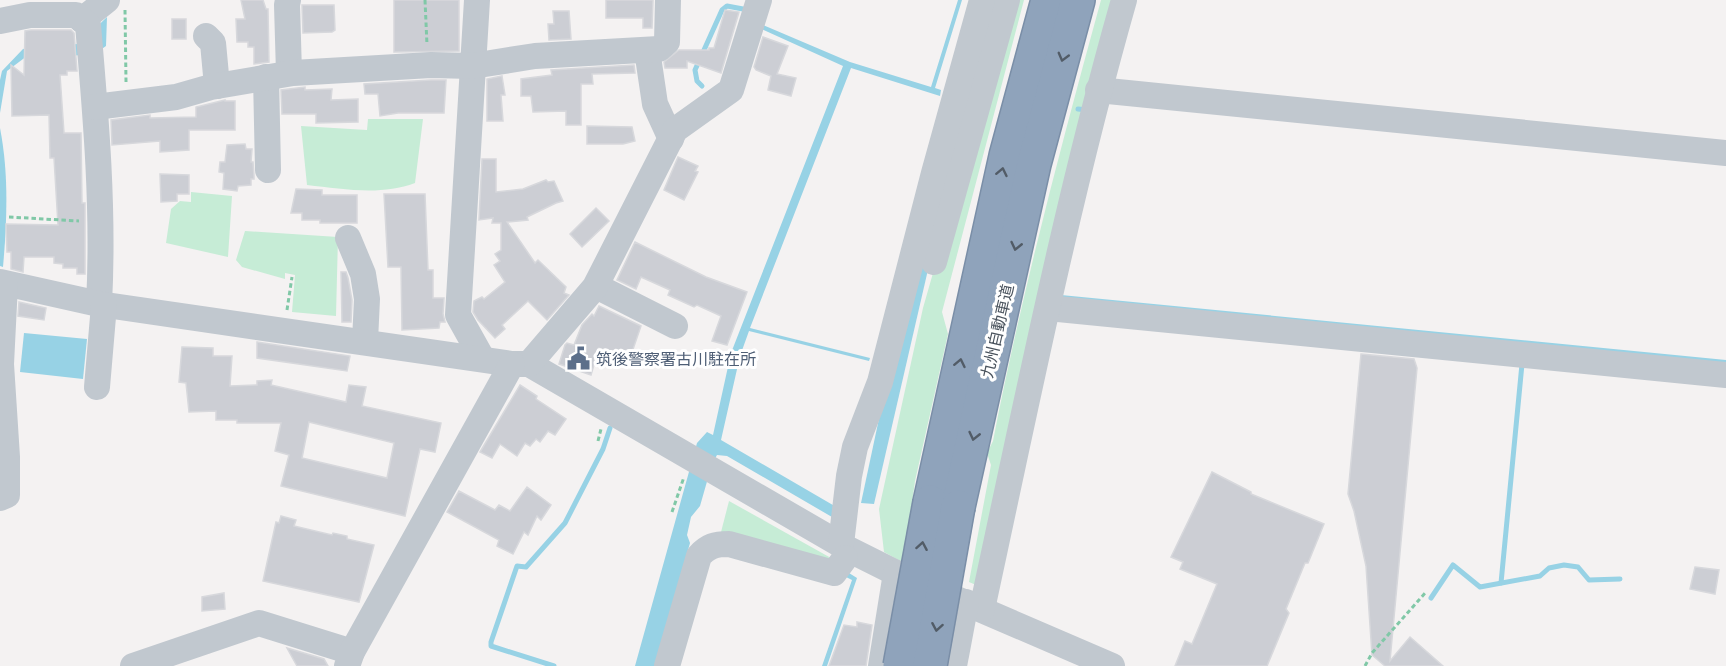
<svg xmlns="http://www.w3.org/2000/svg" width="1726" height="666" font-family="'Asap Condensed','Noto Sans JP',sans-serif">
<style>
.green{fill:#c6ecd6}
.water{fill:#97d2e5}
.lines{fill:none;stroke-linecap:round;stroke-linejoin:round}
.stream{stroke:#97d2e5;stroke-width:5}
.building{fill:#ccced4;stroke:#d7d8dc;stroke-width:1.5;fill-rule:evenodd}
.highway-casing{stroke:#7a8ea7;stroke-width:36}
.path{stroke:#80c8a7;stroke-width:3;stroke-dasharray:4.5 3;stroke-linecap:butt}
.minor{stroke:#c1c8cf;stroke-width:26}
.highway{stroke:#8fa3bb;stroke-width:33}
.highway-bridge-casing{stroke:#7a8ea7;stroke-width:36;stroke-linecap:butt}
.highway-bridge{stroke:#8fa3bb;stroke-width:33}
.oneway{stroke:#525c67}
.labels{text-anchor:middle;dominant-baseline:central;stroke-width:6;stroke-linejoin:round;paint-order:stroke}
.street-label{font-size:16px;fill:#4b545e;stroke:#fff}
.service-label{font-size:16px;fill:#4e5e75;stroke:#fff;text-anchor:start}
</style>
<rect width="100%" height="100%" fill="#f4f2f2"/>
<!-- green -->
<g class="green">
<polygon points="1011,0 1024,0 942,312 948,334 915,481 904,563 884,552 879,509 923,308"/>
<path d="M 1101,0 L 1117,0 L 976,585 L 969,582 L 991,465 L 987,453 L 993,441 C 1022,292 1061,146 1101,0 Z"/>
<path d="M 368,119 L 423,119 L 415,183 C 381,196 343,189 307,185 L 301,126 L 367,130 Z"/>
<polygon points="191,192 232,196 228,257 166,243 171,209 180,201 191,202"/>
<polygon points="245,231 338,237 336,316 292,312 295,275 285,273 285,279 242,267 236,260"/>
<polygon points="729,501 831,558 825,563 720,536"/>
</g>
<!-- water -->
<g class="water">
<polygon points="958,0 962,0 935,88 941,90 940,96 851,68 750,328 870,358 869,361 749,331 740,356 721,440 838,508 832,517 727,456 717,455 712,464 700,506 691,517 687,535 690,543 655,666 635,666 697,443 707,432 713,435 731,353 843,66 755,26 763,25 850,62 931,87"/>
<path d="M 107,17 L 106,46 C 88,61 53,54 31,53 L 7,71 L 0,113 L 0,80 L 2,71 L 23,49 L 34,46 L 79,44 Z"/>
<path d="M 0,128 C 9,174 7,221 3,267 L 0,266 Z"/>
<polygon points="943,156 930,261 874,504 861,503 887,381"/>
<polygon points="1061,295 1726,360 1726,365 1065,300"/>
<polygon points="24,333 87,339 83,379 20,372"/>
<polygon points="849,573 857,578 827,666 822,666 852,580 844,576"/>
</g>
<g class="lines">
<!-- stream -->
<g class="stream">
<polyline points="702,86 697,81 695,70 722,10 727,6 743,9"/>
<polyline points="1078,109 1087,110"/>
<polyline points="1501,583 1522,364 1524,364"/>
<polyline points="1431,598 1453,565 1480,587 1540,576 1549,568 1564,565 1578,567 1589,580 1620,579"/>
<polyline points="554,666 491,646 491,642 517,566 526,567 565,523 603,449 610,428"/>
</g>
</g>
<!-- building -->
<g class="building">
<polygon points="241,0 263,0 266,9 268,9 269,62 254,64 254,47 248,47 248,42 237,42 236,19 245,19"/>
<polygon points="394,0 459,0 459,51 394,52"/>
<polygon points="606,0 653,0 652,28 643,28 643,18 606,18"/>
<polygon points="302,5 334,5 335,30 332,32 303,33"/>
<polygon points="725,10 739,12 721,73 687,61 687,68 665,68 664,62 679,50 709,50 709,48 714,48"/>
<polygon points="553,11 569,11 571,39 549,40 548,24 554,24"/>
<rect x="172" y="19" width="14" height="20"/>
<polygon points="31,30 71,30 74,33 77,71 67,71 67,75 60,75 64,133 81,133 82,203 85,203 85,274 77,274 77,268 63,268 63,264 54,263 54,257 24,257 23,272 11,269 11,252 7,252 6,224 58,225 54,158 50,158 49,115 12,116 11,65 24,75 25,31"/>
<polygon points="763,37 788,46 777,74 796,78 791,96 768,90 771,76 756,70 754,67"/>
<polygon points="634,65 635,73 592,74 593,84 581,84 581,125 566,125 566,111 533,112 531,96 521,96 521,79 552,75 551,70"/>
<polygon points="502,76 505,95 501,95 503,121 487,121 487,79"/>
<polygon points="431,80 446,80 444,113 398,113 380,116 378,94 365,94 364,84"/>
<polygon points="305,87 305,90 332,89 331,100 358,99 358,122 316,123 316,114 282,114 281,90"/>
<polygon points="225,100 225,101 235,101 235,130 189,130 189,150 160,152 160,141 112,145 111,120 150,115 150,118 196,117 196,107"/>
<polygon points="587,126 632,127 635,141 623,144 587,144"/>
<polygon points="245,144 246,149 252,149 251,162 253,162 254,176 254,179 251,179 251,185 238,186 237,191 223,189 224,173 219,172 220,162 225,162 227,145"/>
<polygon points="678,157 698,166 695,171 698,172 684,200 664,190"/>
<polygon points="482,159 496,159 496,192 523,189 546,180 548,182 554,181 563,201 556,203 527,217 528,220 507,222 535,263 538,260 566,287 564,293 569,295 547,320 528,301 502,325 505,329 495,338 478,320 473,312 474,301 482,297 484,299 505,282 494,265 500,261 495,254 501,250 501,223 492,223 493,218 479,220"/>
<polygon points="160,174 189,175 189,194 177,194 177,201 161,202"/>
<polygon points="296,189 322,190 322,195 357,195 357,223 320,223 320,220 302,220 302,213 291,213"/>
<polygon points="384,194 425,194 428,270 433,270 433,298 444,298 443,314 445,322 440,322 439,328 402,330 401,267 388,267"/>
<polygon points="596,208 609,221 582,247 570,234"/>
<polygon points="635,242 706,277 747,292 727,345 712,341 721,316 697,305 694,307 668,295 670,290 641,277 636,289 617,280"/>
<polygon points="341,272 346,272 348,278 352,300 351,322 342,322"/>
<polygon points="19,302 46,308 44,320 18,316"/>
<polygon points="599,306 641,326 629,361 599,348 591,375 559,364 565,345 567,343 574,345 582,325 592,314 594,316"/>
<polygon points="257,342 350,356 347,371 257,358"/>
<path d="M 182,347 L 213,348 L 213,356 L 232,356 L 230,386 L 257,385 L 257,381 L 272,380 L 271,385 L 346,402 L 349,385 L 366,387 L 362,406 L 441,423 L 435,452 L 420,449 L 405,516 L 281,486 L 289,455 L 275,451 L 281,423 L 237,423 L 237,420 L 216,420 L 216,411 L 189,412 L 186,383 L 179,382 ZM 309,422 L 394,443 L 387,478 L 302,458 Z"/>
<polygon points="1361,354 1414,359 1417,368 1390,661 1410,637 1443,666 1385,666 1372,655 1366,566 1354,511 1348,494"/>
<polygon points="520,385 537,396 536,399 566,419 555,435 548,431 540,442 536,439 530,446 525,443 517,456 500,444 492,458 480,452"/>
<polygon points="1212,472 1251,492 1251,494 1324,524 1308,563 1305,563 1286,609 1289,613 1267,666 1175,666 1185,641 1192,644 1217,584 1180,569 1183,562 1171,557"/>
<polygon points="527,487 551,505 541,520 537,516 528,535 524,532 513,554 497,546 499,540 447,512 459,491 495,510 499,505 510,511"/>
<polygon points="281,516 296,520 294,526 332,535 333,533 347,536 347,539 374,545 359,602 263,581 276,522 279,523"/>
<polygon points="1695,567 1719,570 1715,594 1690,589"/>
<polygon points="224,593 225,609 202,611 202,597"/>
<polygon points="857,622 872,625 866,666 829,666 844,625 857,627"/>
<polygon points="287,648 324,659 328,666 297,666"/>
</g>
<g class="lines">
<defs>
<g id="highway">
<polyline points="930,502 1006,156 1048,0"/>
<polyline points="958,507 1034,164 1078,0"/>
</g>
</defs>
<!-- highway casing -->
<use href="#highway" class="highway-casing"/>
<!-- path -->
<g class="path">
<polyline points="425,0 427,45"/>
<polyline points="125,10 126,82"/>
<polyline points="9,217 79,221"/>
<polyline points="287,310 292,277"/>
<polyline points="598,441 601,429"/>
<polyline points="672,512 684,477"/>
<polyline points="1365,666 1372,653 1426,592"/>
</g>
<!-- minor -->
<g class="minor">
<polyline points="288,0 287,5 289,73"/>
<polyline points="477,0 458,315 482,358"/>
<polyline points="82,20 107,0"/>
<path d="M 0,21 L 30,15 L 76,15 L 88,25 C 96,118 104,211 99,304"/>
<polyline points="206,36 213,43 217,86"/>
<polyline points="647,50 655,104 671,139"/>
<polyline points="266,77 268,170"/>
<polyline points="1098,90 1726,153"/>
<polyline points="95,107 176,97 211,87 293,73 431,65 472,66 535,56 659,49 667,42 668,0"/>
<polyline points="348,238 363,274 367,299 365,341"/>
<polyline points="934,262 1007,0"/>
<polyline points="0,282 99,304 512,364 529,364 850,550 896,573 1112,666"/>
<polyline points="596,286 675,326"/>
<polyline points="1048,308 1726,375"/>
<polyline points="529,364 595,287 675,130 731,90 759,0"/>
<polyline points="97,387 104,305"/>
<polyline points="0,498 7,495 7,457 1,364 5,284"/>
<polyline points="841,544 849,476 855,447 880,382 934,173 982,0"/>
<path d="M 982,609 C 1026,406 1067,200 1124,0"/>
<polyline points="133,666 259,623 352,652"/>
<polyline points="347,666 352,652 512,364"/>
<path d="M 667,666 L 699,556 C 708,546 715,544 729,544 L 834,573 L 845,558"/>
<polyline points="881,666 896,573"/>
<polyline points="954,666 966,602"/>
</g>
<!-- highway -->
<use href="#highway" class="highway"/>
<defs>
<g id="highway-bridge">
<polyline points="900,666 930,502"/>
<polyline points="930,666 958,507"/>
</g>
</defs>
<!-- highway-bridge casing -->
<use href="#highway-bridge" class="highway-bridge-casing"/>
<!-- highway-bridge -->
<use href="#highway-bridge" class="highway-bridge"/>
</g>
<!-- one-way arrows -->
<defs><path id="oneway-chevron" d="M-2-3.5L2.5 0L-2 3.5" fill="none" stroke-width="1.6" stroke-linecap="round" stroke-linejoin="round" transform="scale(1.5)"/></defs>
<g class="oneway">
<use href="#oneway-chevron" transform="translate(1063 57) rotate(105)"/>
<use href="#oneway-chevron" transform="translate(1002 172) rotate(-78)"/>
<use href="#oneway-chevron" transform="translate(1016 246) rotate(103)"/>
<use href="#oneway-chevron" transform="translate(960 363) rotate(-78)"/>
<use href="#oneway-chevron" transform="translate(974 436) rotate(103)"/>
<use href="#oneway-chevron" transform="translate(922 546) rotate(-80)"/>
<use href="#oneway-chevron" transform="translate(937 627) rotate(100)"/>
</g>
<!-- icons -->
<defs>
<symbol id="civic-bare" viewBox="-9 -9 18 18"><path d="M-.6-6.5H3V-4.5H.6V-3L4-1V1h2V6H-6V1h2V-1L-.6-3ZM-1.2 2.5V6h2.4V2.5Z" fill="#5c6f8a" stroke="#fff" stroke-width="2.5" paint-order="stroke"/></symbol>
</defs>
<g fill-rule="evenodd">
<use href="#civic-bare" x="562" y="342" width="33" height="33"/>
</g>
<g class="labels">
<!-- street labels -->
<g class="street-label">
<text transform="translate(997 331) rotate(-77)">九州自動車道</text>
</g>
<!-- service labels -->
<g class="service-label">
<text x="596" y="359">筑後警察署古川駐在所</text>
</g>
</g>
</svg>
